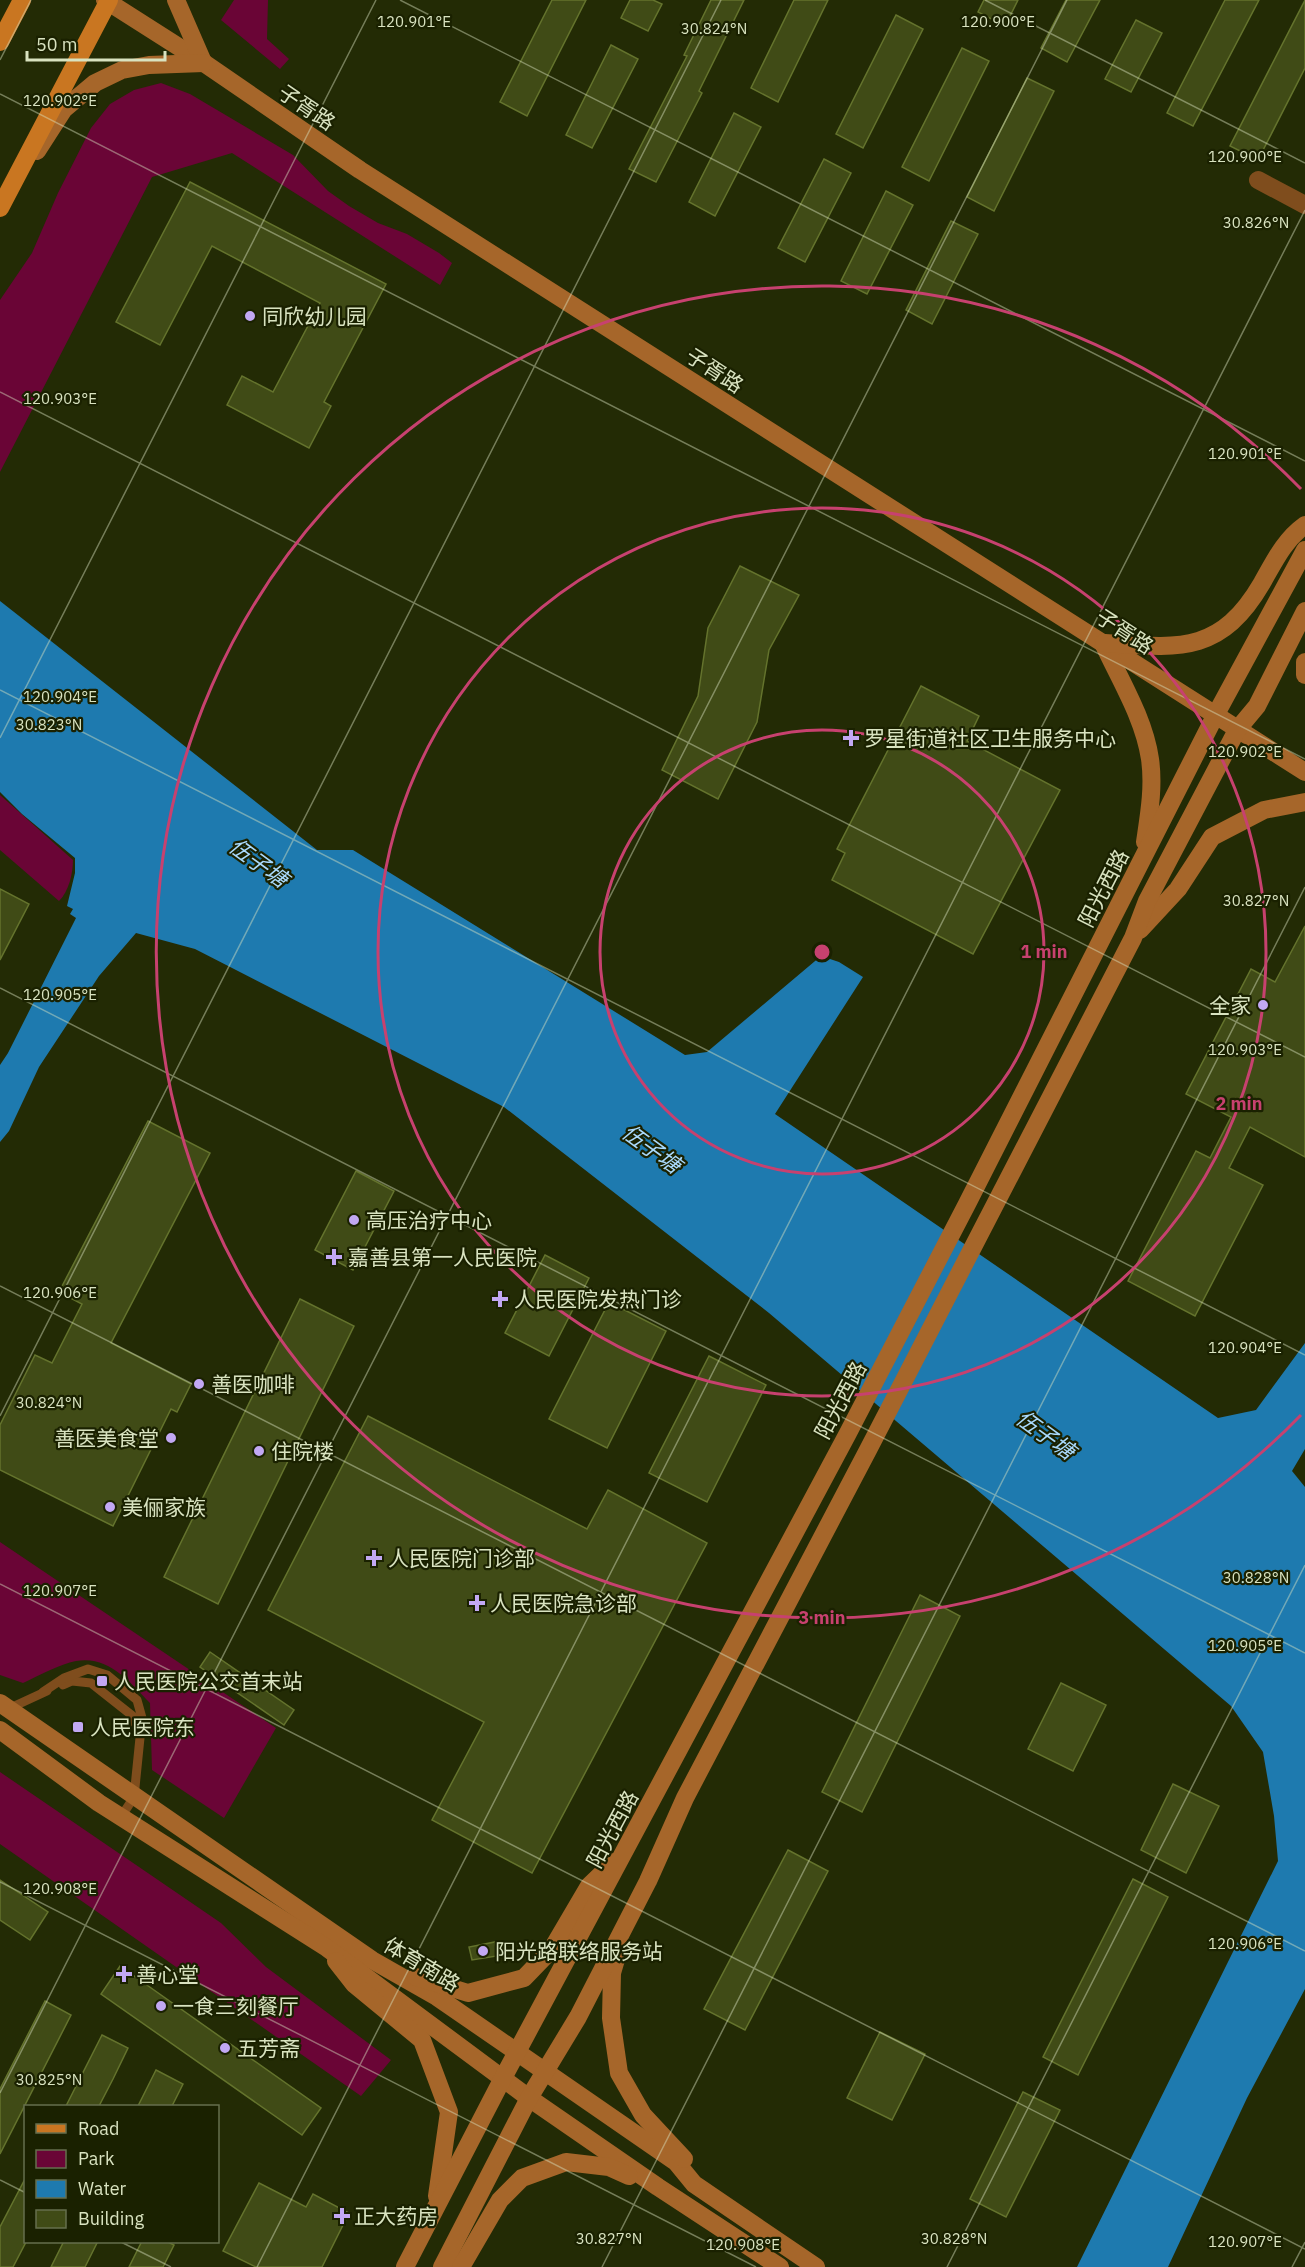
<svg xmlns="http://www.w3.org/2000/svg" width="1305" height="2267" font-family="'IBM Plex Sans','Noto Sans SC',sans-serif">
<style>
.green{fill:#6a0536}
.water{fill:#1e7aaf}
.building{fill:#404b16;stroke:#64732d;stroke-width:1.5}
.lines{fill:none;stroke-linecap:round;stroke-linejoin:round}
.lane{stroke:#7f4d1d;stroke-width:9}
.street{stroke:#7f4d1d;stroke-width:18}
.secondary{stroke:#a6662a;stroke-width:18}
.primary{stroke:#c97621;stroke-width:18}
.ticks{fill:none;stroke:#d9e3c0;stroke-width:1.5;stroke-opacity:0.45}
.ring{fill:none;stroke:#c7416f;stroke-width:3}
.poi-dot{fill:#c2a8f3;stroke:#1a2100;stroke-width:2}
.labels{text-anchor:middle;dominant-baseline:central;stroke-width:4.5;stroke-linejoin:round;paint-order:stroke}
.street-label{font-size:21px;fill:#d9e3c0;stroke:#1a2100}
.poi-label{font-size:21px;fill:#d9e3c0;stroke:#1a2100;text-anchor:start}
.water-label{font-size:22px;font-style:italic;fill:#aadafd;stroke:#1a2100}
.ticks-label{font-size:15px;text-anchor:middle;fill:#d9e3c0;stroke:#1a2100;stroke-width:4.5;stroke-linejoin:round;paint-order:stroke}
.centre{fill:#c7416f;stroke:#1a2100;stroke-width:3}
.ring-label{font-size:18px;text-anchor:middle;font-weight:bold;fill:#c7416f;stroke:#1a2100;stroke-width:4.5;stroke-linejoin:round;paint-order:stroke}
</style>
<rect width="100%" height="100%" fill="#232b05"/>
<!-- green -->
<g class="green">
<polygon points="234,0 268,0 267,39 289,59 280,69 221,20"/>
<polygon points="161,83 190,94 293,155 328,191 349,206 378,223 407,234 439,253 452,263 440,285 232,153 152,177 0,472 0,300 32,253 58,193 91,128 110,104 134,90"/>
<path d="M 0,795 L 73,860 C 73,873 69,891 59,901 L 0,850 Z"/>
<path d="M 0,1542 L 276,1728 L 224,1818 L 152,1770 L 150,1703 C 130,1682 108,1655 76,1661 C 60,1664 38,1676 23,1683 L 0,1675 Z"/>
<polygon points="0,1772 221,1923 266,1967 391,2060 361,2096 0,1844"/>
</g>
<!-- water -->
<polygon class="water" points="0,601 317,850 353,850 685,1055 707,1052 821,956 839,962 863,977 775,1114 1218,1418 1256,1410 1305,1343 1305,1449 1292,1471 1305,1487 1305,1989 1247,2098 1168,2267 1077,2267 1278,1861 1274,1816 1263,1752 1231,1706 769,1313 504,1107 195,949 136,933 99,976 39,1067 9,1131 0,1142 0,1065 8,1053 76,918 70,914 73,909 67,906 75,873 75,858 22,814 0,792"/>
<!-- building -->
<g class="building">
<polygon points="552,0 586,0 527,116 500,102"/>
<polygon points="630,0 653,0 662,4 648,31 621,18"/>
<polygon points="711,0 744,0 699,91 702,93 656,182 629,169 687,56 684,55"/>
<polygon points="794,0 828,0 778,102 751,88"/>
<polygon points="984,0 1018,0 1005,26 978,12"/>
<polygon points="1066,0 1100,0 1067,62 1041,48"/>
<polygon points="1225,0 1259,0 1193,126 1167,113"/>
<polygon points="1305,0 1305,68 1258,160 1230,146"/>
<polygon points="896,15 923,29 863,148 836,134"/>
<polygon points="1136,20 1162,33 1131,92 1105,79"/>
<polygon points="611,45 638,59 592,148 566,135"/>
<polygon points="962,48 989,61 929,181 902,167"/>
<polygon points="1027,78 1054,91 994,211 967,197"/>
<polygon points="734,113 761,127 715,216 689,202"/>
<polygon points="824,159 851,173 805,262 778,248"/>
<polygon points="190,182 386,284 324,402 331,406 309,448 227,405 242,376 273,392 320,303 212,246 160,345 116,322"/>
<polygon points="886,191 913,205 867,294 841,281"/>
<polygon points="951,221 978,234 932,324 906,310"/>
<polygon points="740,566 799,595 769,650 757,722 718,799 662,770 698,696 708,628"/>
<polygon points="921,686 979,716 967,741 1060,790 973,954 832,880 845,853 837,849"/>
<polygon points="0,889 29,904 0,960"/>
<polygon points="1305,926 1305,1157 1250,1127 1229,1168 1263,1185 1195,1316 1128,1281 1196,1151 1210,1158 1231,1117 1186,1094 1251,969 1275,982"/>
<polygon points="148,1121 210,1153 111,1343 191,1384 177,1412 171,1409 113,1526 0,1470 0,1425 35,1355 52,1363 82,1304 59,1292"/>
<polygon points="356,1171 394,1191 353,1270 315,1250"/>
<polygon points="545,1255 589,1278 549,1356 505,1333"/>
<polygon points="300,1299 354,1326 218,1604 164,1577"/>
<polygon points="609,1302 666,1331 607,1448 549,1419"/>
<polygon points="709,1356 766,1385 707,1502 649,1473"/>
<polygon points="368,1416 587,1529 608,1490 707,1543 532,1873 432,1820 484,1722 268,1610"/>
<polygon points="920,1595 960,1616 862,1812 822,1792"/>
<polygon points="210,1652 294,1710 284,1725 200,1667"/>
<polygon points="1061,1683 1106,1705 1073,1771 1028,1749"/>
<polygon points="1173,1784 1219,1806 1186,1873 1141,1850"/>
<polygon points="788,1850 828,1871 745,2030 704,2009"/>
<polygon points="1133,1879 1168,1897 1078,2075 1043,2057"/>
<polygon points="0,1880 48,1912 30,1940 0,1920"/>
<polygon points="495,1942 497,1956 472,1960 469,1947"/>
<polygon points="120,1966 321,2108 302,2135 101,1994"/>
<polygon points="45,2001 71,2015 0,2154 0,2089"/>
<polygon points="880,2032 925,2054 892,2120 847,2098"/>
<polygon points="102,2035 128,2048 113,2079 99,2106 66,2106"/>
<polygon points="156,2070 183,2084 172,2106 138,2106"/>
<polygon points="1023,2092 1060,2110 1006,2217 970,2199"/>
<polygon points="26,2177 26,2242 13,2267 0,2267 0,2227"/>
<polygon points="259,2183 306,2207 313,2194 349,2213 322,2267 256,2267 223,2251"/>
<polygon points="64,2241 98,2241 85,2267 51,2267"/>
<polygon points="142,2241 166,2241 174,2245 163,2267 129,2267"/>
</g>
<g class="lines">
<!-- lane -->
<g class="lane">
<polyline points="63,1685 72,1681 91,1683 134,1717 137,1733"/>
<polyline points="43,1692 64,1678 88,1669 107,1675 137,1700 142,1718 134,1797 121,1817"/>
<polyline points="8,1709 47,1691"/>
</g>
<!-- street -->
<polyline class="street" points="1258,180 1305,205"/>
<!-- secondary -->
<g class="secondary">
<polyline points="105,0 204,63 360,170 1305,772"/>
<polyline points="176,0 203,62"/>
<polyline points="37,151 64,109 95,83 122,70 149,65 204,63"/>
<path d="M 1103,643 C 1120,680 1144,718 1150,759 C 1154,787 1149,815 1145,842"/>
<path d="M 1104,643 C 1178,648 1220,655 1262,583 C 1274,562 1284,540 1305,525"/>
<polyline points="1305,662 1305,675"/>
<polyline points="1140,930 1178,889 1212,837 1264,810 1305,802"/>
<polyline points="0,1703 372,1960 437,1997 676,2162 694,2184 816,2267"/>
<polyline points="0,1730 99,1803 327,1948 529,2098 658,2187 780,2267"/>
<polyline points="617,1956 612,1973 611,2018 619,2073 643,2115 684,2159"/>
<polyline points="336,1961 354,1984 422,2040 449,2112 437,2196"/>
<polyline points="416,1977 468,1993 524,1978 552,1949 589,1886 614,1862"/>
<polyline points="405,2267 503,2078 847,1435 967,1204 1215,716 1305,550"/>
<polyline points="442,2267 529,2098 578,2017 648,1881 685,1798 868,1450 1133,938 1147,901 1237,730 1257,706 1305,611"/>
<polyline points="461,2267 500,2200 522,2178 566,2162 609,2167 629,2176"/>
</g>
<!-- primary -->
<g class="primary">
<polyline points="0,42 22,0"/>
<polyline points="0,208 109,0"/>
</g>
</g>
<!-- ticks -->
<path class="ticks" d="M 400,0 L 1305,461M 985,0 L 1305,163M 0,60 L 31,0M 0,94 L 1305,759M 0,392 L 1305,1057M 0,690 L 1305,1355M 0,738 L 376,0M 0,988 L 1305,1653M 0,1286 L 1305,1951M 0,1416 L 721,0M 0,1584 L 1305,2249M 0,1882 L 756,2267M 0,2093 L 1067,0M 0,2180 L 26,2193M 121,2242 L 171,2267M 257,2267 L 1305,210M 602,2267 L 1305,887M 947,2267 L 1305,1565M 1292,2267 L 1305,2242"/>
<!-- distance rings -->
<g class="ring">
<circle cx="822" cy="952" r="222"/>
<circle cx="822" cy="952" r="444"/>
<path d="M1301 1415A666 666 0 1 1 1301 489"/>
</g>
<!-- markers -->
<g class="poi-dot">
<circle cx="250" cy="316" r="6"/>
<path d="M848 729h6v6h6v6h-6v6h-6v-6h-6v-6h6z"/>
<circle cx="1263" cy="1005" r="6"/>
<circle cx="354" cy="1220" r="6"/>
<path d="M331 1248h6v6h6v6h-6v6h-6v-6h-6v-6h6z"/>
<path d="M497 1290h6v6h6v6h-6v6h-6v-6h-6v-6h6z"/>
<circle cx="199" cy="1384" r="6"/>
<circle cx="171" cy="1438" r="6"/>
<circle cx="259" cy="1451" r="6"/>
<circle cx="110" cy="1507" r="6"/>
<path d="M371 1549h6v6h6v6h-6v6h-6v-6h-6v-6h6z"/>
<path d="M474 1594h6v6h6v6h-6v6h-6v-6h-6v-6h6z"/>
<rect x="96" y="1675" width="12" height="12" rx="3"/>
<rect x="72" y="1721" width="12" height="12" rx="3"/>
<circle cx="483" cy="1951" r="6"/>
<path d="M121 1965h6v6h6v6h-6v6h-6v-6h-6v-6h6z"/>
<circle cx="161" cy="2006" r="6"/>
<circle cx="225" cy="2048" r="6"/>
<path d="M339 2207h6v6h6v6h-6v6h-6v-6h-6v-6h6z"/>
</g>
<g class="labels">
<!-- street labels -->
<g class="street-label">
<text transform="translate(307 107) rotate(34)">子胥路</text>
<text transform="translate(715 370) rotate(33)">子胥路</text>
<text transform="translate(1125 631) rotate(33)">子胥路</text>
<text transform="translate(1103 888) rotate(-63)">阳光西路</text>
<text transform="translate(840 1400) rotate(-62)">阳光西路</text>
<text transform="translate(612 1829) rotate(-62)">阳光西路</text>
<text transform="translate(422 1964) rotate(31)">体育南路</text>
</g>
<!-- poi labels -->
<g class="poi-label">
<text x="262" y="316">同欣幼儿园</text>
<text x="864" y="738">罗星街道社区卫生服务中心</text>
<text x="1251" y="1005" text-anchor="end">全家</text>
<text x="366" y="1220">高压治疗中心</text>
<text x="348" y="1257">嘉善县第一人民医院</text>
<text x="514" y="1299">人民医院发热门诊</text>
<text x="211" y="1384">善医咖啡</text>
<text x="159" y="1438" text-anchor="end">善医美食堂</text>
<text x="271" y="1451">住院楼</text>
<text x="122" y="1507">美俪家族</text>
<text x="388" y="1558">人民医院门诊部</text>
<text x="490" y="1603">人民医院急诊部</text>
<text x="114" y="1681">人民医院公交首末站</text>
<text x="90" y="1727">人民医院东</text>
<text x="495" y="1951">阳光路联络服务站</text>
<text x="136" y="1974">善心堂</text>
<text x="173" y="2006">一食三刻餐厅</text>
<text x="237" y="2048">五芳斋</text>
<text x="354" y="2216">正大药房</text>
</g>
<!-- water labels -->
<g class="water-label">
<text transform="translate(259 862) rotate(36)">伍子塘</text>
<text transform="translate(652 1148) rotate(36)">伍子塘</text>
<text transform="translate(1046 1434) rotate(36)">伍子塘</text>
</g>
</g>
<g class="ticks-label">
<text x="414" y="27">120.901°E</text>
<text x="998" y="27">120.900°E</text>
<text x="714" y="34">30.824°N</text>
<text x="60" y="106">120.902°E</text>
<text x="1245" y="162">120.900°E</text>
<text x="1256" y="228">30.826°N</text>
<text x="60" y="404">120.903°E</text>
<text x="1245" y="459">120.901°E</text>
<text x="60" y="702">120.904°E</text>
<text x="49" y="730">30.823°N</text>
<text x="1245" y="757">120.902°E</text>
<text x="1256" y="906">30.827°N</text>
<text x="60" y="1000">120.905°E</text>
<text x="1245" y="1055">120.903°E</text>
<text x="60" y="1298">120.906°E</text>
<text x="1245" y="1353">120.904°E</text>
<text x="49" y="1408">30.824°N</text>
<text x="1256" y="1583">30.828°N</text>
<text x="60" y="1596">120.907°E</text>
<text x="1245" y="1651">120.905°E</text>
<text x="60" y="1894">120.908°E</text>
<text x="1245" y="1949">120.906°E</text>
<text x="49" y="2085">30.825°N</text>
<text x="609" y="2244">30.827°N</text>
<text x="954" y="2244">30.828°N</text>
<text x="1245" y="2247">120.907°E</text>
<text x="743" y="2250">120.908°E</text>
</g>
<circle cx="822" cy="952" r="9" class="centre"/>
<g class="ring-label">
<text x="1044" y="958">1 min</text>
<text x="1239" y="1110">2 min</text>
<text x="822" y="1624">3 min</text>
</g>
<!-- legend -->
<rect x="24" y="2105" width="195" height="138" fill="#1a2100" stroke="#666f4d" stroke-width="1.5"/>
<rect x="36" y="2124" width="30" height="9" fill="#c97621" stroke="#666f4d" stroke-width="1.5"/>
<text x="78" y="2135" font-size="18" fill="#d9e3c0">Road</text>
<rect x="36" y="2150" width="30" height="18" fill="#6a0536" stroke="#666f4d" stroke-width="1.5"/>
<text x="78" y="2165" font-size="18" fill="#d9e3c0">Park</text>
<rect x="36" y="2180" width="30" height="18" fill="#1e7aaf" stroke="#666f4d" stroke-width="1.5"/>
<text x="78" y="2195" font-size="18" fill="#d9e3c0">Water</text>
<rect x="36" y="2210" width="30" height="18" fill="#404b16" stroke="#666f4d" stroke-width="1.5"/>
<text x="78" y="2225" font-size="18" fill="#d9e3c0">Building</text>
<!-- scale -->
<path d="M27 51v9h138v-9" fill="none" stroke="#d9e3c0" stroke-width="3"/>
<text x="36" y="51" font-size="18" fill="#d9e3c0" stroke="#1a2100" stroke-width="4.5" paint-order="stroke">50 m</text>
</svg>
